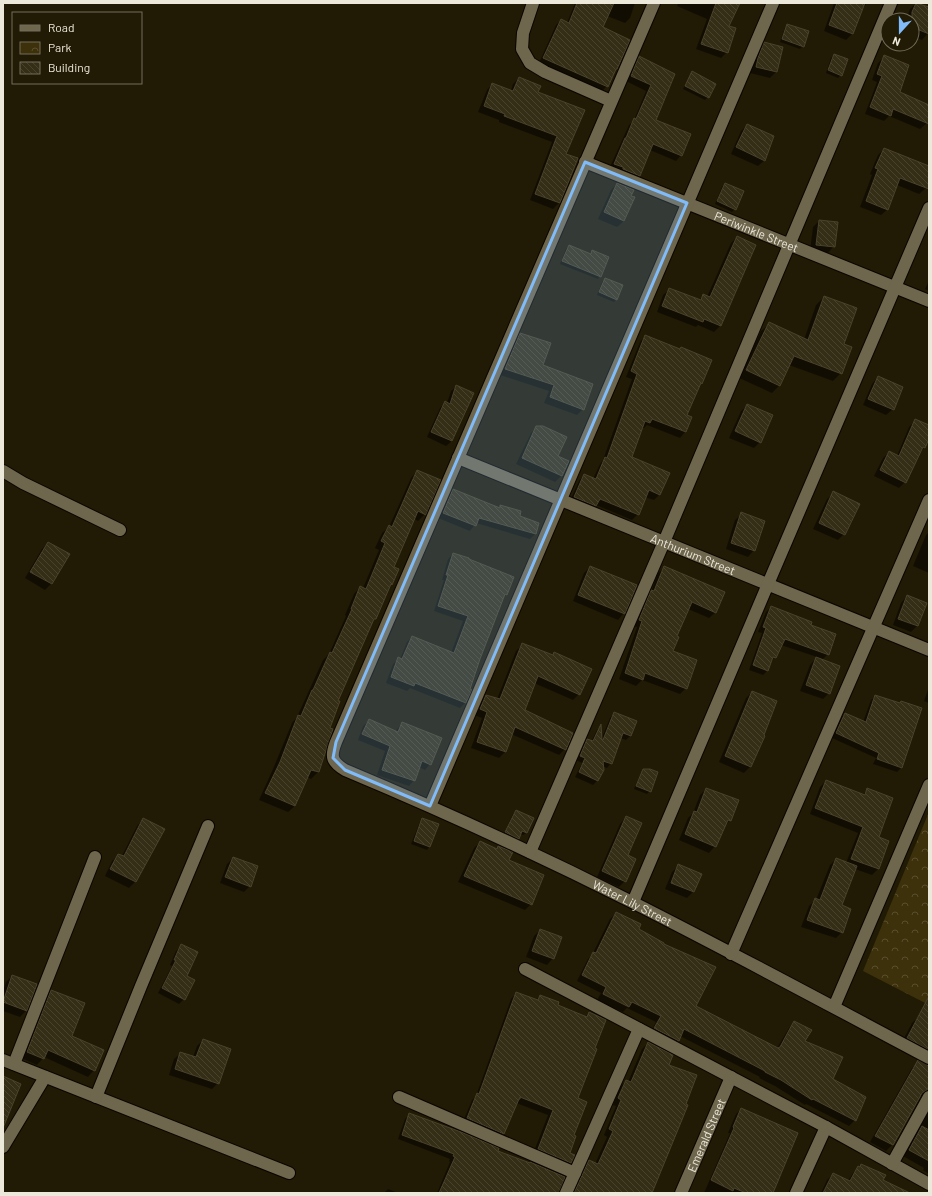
<svg xmlns="http://www.w3.org/2000/svg" width="932" height="1196" font-family="Barlow,sans-serif">
<style>
.park{fill:url(#park-crowns)}
.shadow{fill:#0007}
.building{fill:url(#building-back-hatch);stroke:#4a422b}
.lines{fill:none;stroke-linecap:round;stroke-linejoin:round}
.minor-casing{stroke:#0a0500;stroke-width:14}
.minor{stroke:#6e664d;stroke-width:12}
.marked{fill:#81bcfa;fill-opacity:0.2;stroke:#81bcfa;stroke-width:3;stroke-linejoin:round}
.labels{text-anchor:middle;dominant-baseline:central;stroke-width:4;stroke-linejoin:round;paint-order:stroke}
.street-label{font-size:12px;fill:#ece8da;stroke:#211a04}
</style>
<defs>
<pattern id="park-crowns" width="20" height="18" patternUnits="userSpaceOnUse"><rect width="20" height="18" fill="#3c310a"/><path d="M2 6a3 3 0 1 1 6 0M12 15a3 3 0 1 1 6 0" fill="none" stroke="#584f2d"/></pattern>
<pattern id="building-back-hatch" width="6" height="6" patternUnits="userSpaceOnUse"><rect width="6" height="6" fill="#352e17"/><path d="M-1 5l2 2M0 0l6 6M5-1l2 2" fill="none" stroke="#49422d"/></pattern>
</defs>
<rect width="100%" height="100%" fill="#211a04"/>
<!-- park -->
<polygon class="park" points="929,812 929,1005 863,971"/>
<!-- shadow -->
<g class="shadow">
<polygon points="575,3 635,3 630,18 625,23 607,16 602,28 616,69 613,72 607,86 602,91 539,63 556,25 561,20 567,23"/>
<polygon points="679,3 738,3 728,26 727,52 721,58 696,49 707,19 677,6"/>
<polygon points="834,3 867,3 862,10 852,34 846,40 824,31"/>
<polygon points="916,3 929,8 929,32 922,40 912,36 912,20 906,20 910,9"/>
<polygon points="788,25 803,46 800,49 780,42 785,28"/>
<polygon points="765,43 776,72 770,78 750,73 752,65 758,50"/>
<polygon points="834,55 841,75 838,78 826,73 831,58"/>
<polygon points="884,57 899,93 929,106 929,117 927,123 920,129 889,116 884,121 865,114 877,82 872,80 878,63"/>
<polygon points="639,58 674,74 655,120 681,155 676,161 650,150 639,175 633,181 609,169 629,125 634,120 646,91 626,81 634,63"/>
<polygon points="692,73 708,97 705,100 683,89"/>
<polygon points="519,78 537,93 584,111 565,154 577,159 559,203 553,209 530,200 552,142 499,122 499,120 478,112 487,90 492,84 511,91 513,84"/>
<polygon points="747,125 765,160 758,166 731,154 741,131"/>
<polygon points="884,149 929,167 929,180 926,188 919,194 897,185 888,209 881,215 860,207 872,175 870,174 878,155"/>
<polygon points="617,184 624,221 617,227 598,219 611,190"/>
<polygon points="725,184 735,209 732,212 715,204 722,187"/>
<polygon points="819,221 834,246 828,253 810,251 813,227"/>
<polygon points="737,237 755,245 720,326 714,332 698,325 696,327 657,312 663,295 670,289 699,300 704,295 707,297 731,243"/>
<polygon points="569,246 589,255 592,252 600,276 598,279 560,264 566,249"/>
<polygon points="605,279 617,299 614,302 597,295 602,282"/>
<polygon points="929,281 929,291 925,289"/>
<polygon points="824,297 843,345 841,373 833,381 789,365 780,385 772,393 739,378 761,331 769,324 804,340 816,305"/>
<polygon points="521,334 542,366 583,409 577,415 544,403 549,391 500,375 514,340"/>
<polygon points="645,336 702,383 698,386 686,416 691,418 685,432 680,438 647,425 644,428 641,428 631,458 659,495 654,500 645,497 638,514 632,520 596,505 590,511 569,503 579,481 584,475 593,479 600,464 603,460 632,379 626,377 640,342"/>
<polygon points="878,377 893,409 886,415 863,405 872,384"/>
<polygon points="457,386 452,441 446,446 427,437 440,408 445,403 447,403 451,391"/>
<polygon points="748,405 760,442 754,448 729,438 741,411"/>
<polygon points="915,421 929,427 929,437 925,447 920,452 905,482 899,488 874,476 883,458 889,452 897,456 909,427"/>
<polygon points="537,427 557,456 568,462 561,476 555,482 516,464 531,433"/>
<polygon points="417,471 425,514 418,521 413,518 392,567 392,584 388,588 375,619 372,621 337,701 329,728 332,730 318,772 311,779 307,777 295,806 288,812 259,800 273,769 292,723 297,717 323,660 329,654 346,616 345,615 354,594 360,587 363,588 379,550 375,548 382,533 389,527 411,478"/>
<polygon points="453,490 499,508 501,506 519,516 538,524 535,534 530,539 476,523 470,531 438,518 448,495"/>
<polygon points="834,493 844,534 838,540 813,529 827,499"/>
<polygon points="742,514 754,550 748,557 726,549 735,520"/>
<polygon points="929,532 929,573 913,566 926,535"/>
<polygon points="48,543 68,555 51,584 45,590 25,578 42,549"/>
<polygon points="453,554 506,594 502,599 469,690 470,690 465,703 460,708 410,688 407,691 386,683 393,664 399,659 400,659 407,642 412,637 451,653 463,621 434,611 444,580 442,580 448,559"/>
<polygon points="590,567 624,613 618,620 573,601 584,573"/>
<polygon points="665,567 716,612 709,618 688,609 676,637 672,652 686,688 680,694 642,680 636,686 619,679 637,627 633,626 645,598 651,592 658,573"/>
<polygon points="907,596 926,604 917,626 911,632 893,625 901,603"/>
<polygon points="771,607 828,654 822,660 829,693 823,699 800,691 810,665 817,657 781,645 775,657 770,662 768,670 763,675 749,670 762,633 758,632 766,612"/>
<polygon points="523,644 579,694 573,700 534,683 523,711 565,749 559,755 511,734 505,752 499,758 471,748 482,718 474,715 480,702 486,696 497,699 516,651"/>
<polygon points="929,687 929,703 924,701"/>
<polygon points="752,692 764,736 750,767 744,773 719,762 746,698"/>
<polygon points="876,696 899,704 921,709 901,768 897,772 873,764 876,758 832,738 840,718 845,714 863,722 871,700"/>
<polygon points="614,713 630,736 626,740 620,738 611,763 607,768 602,766 603,770 597,781 593,785 575,777 582,763 576,760 583,745 587,740 591,742 597,730 600,727 601,740 610,718"/>
<polygon points="369,721 395,732 402,723 430,764 425,770 419,767 414,780 409,786 377,775 385,751 358,740 363,726"/>
<polygon points="644,770 650,791 647,794 634,789 641,773"/>
<polygon points="826,781 863,795 868,790 877,838 888,842 878,869 872,875 855,869 841,906 842,932 836,938 801,927 809,906 815,900 816,900 830,865 836,859 846,863 858,833 810,814 820,787"/>
<polygon points="706,789 730,820 724,827 715,846 709,853 679,840 688,818 693,813 700,795"/>
<polygon points="516,811 526,833 523,835 520,834 515,841 503,835 513,814"/>
<polygon points="626,817 625,881 619,887 597,877 620,824"/>
<polygon points="143,819 163,829 135,882 129,888 105,876 112,861 119,855 122,856 137,826"/>
<polygon points="423,819 429,847 427,850 411,844 420,822"/>
<polygon points="480,842 496,850 499,847 508,861 531,904 525,910 458,882 474,848"/>
<polygon points="233,858 250,886 244,892 220,883 227,864"/>
<polygon points="679,865 701,874 693,892 687,898 665,889 672,872"/>
<polygon points="616,913 637,929 695,1006 777,1048 789,1028 795,1022 804,1042 832,1079 855,1120 849,1126 806,1104 805,1105 775,1086 759,1078 760,1077 680,1036 678,1041 672,1047 649,1035 656,1022 627,1008 623,1012 597,1000 601,993 577,981 588,959 593,953 610,919"/>
<polygon points="540,930 553,958 547,965 526,957 534,936"/>
<polygon points="181,946 186,977 184,999 179,1004 158,993 172,966 170,965 176,951"/>
<polygon points="12,976 36,985 26,1011 20,1017 3,1011 3,991 6,982"/>
<polygon points="51,991 71,1037 103,1051 94,1070 88,1077 44,1057 37,1065 21,1058 45,997"/>
<polygon points="516,993 536,1000 540,996 556,1006 585,1017 589,1013 576,1099 572,1136 568,1154 570,1163 565,1168 533,1154 548,1115 516,1103 504,1134 498,1139 462,1124 472,1100 476,1096 511,999"/>
<polygon points="919,1017 929,1022 929,1061 901,1044 912,1023"/>
<polygon points="203,1040 218,1083 212,1089 169,1075 174,1059 181,1053 193,1057 197,1046"/>
<polygon points="648,1043 668,1065 651,1193 571,1193 583,1168 589,1161 595,1164 607,1137 604,1135 616,1106 613,1105 620,1087 626,1081 628,1082 642,1049"/>
<polygon points="918,1062 929,1067 929,1099 926,1096 920,1096 892,1145 886,1151 870,1142 912,1068"/>
<polygon points="741,1109 772,1193 704,1193 730,1133 728,1133 736,1114"/>
<polygon points="929,1109 929,1174 923,1170 924,1168 903,1156"/>
<polygon points="410,1114 497,1151 558,1193 437,1193 450,1162 449,1161 450,1159 398,1139 405,1119"/>
<polygon points="861,1165 882,1181 908,1193 821,1193 827,1180 833,1174 848,1181 853,1173"/>
<polygon points="388,1189 398,1193 384,1193"/>
</g>
<!-- building -->
<g class="building">
<polygon points="577,3 614,3 603,27 630,40 617,69 616,69 608,87 543,58 561,19 569,23"/>
<polygon points="716,3 740,3 729,26 736,28 728,53 701,44"/>
<polygon points="837,3 865,3 853,34 829,25"/>
<polygon points="916,3 929,7 929,34 912,27 912,12"/>
<polygon points="787,24 809,31 804,47 782,39"/>
<polygon points="764,42 783,47 777,72 756,67 758,58"/>
<polygon points="834,54 848,59 842,76 828,70"/>
<polygon points="884,55 909,65 900,92 929,105 929,124 893,109 891,116 870,107 882,76 877,74"/>
<polygon points="639,56 675,74 656,120 691,134 682,156 653,144 640,176 623,169 623,167 614,164 625,138 626,138 634,118 636,119 651,85 631,76"/>
<polygon points="692,71 716,84 709,98 685,86"/>
<polygon points="519,77 541,86 538,92 585,110 566,154 578,158 560,203 535,194 557,136 504,116 505,114 484,106 492,83 513,91"/>
<polygon points="747,124 774,136 765,161 736,147"/>
<polygon points="884,148 929,166 929,189 900,178 888,210 866,201 878,169 875,168"/>
<polygon points="617,183 634,190 631,196 635,197 624,221 604,212"/>
<polygon points="725,183 744,191 736,210 717,201"/>
<polygon points="819,220 838,222 835,247 816,245"/>
<polygon points="737,236 756,245 721,326 704,319 703,322 662,306 669,288 701,300 703,294 710,297"/>
<polygon points="569,245 591,254 592,250 609,257 601,277 562,261"/>
<polygon points="605,278 623,285 617,300 599,292"/>
<polygon points="824,296 857,308 844,344 852,347 842,374 794,356 780,386 746,370 769,322 808,340"/>
<polygon points="520,333 551,343 543,365 593,384 584,410 550,397 554,385 505,369"/>
<polygon points="645,335 680,349 681,347 712,360 702,384 701,383 687,415 692,417 686,432 652,419 650,423 645,421 632,457 670,473 660,495 649,490 639,515 600,499 596,506 574,497 584,474 596,479 605,457 607,458 637,374 631,371"/>
<polygon points="878,376 903,387 894,410 868,399"/>
<polygon points="456,385 474,393 452,441 431,432 445,401 450,404"/>
<polygon points="747,404 773,415 761,443 735,431"/>
<polygon points="915,419 929,425 929,439 925,448 923,447 906,483 880,470 889,451 899,456"/>
<polygon points="536,426 543,426 567,437 558,456 569,461 562,476 522,458"/>
<polygon points="417,470 441,480 426,515 418,511 394,567 399,569 392,585 391,584 376,619 374,619 338,701 340,701 330,728 333,729 319,772 311,770 295,806 265,793 280,762 298,715 301,716 312,690 313,690 330,652 332,653 352,609 351,609 360,586 366,589 385,543 381,541 389,525 392,527"/>
<polygon points="453,489 500,508 500,505 521,511 520,516 539,523 536,534 479,518 476,526 443,513"/>
<polygon points="833,491 860,504 845,535 819,523"/>
<polygon points="741,512 765,521 755,551 731,543"/>
<polygon points="48,542 70,554 52,584 30,572"/>
<polygon points="453,553 469,558 469,559 514,577 507,595 505,594 480,659 470,689 472,690 466,703 415,683 414,686 391,677 398,657 402,659 412,636 454,653 468,616 438,606 448,575 446,575"/>
<polygon points="590,566 637,585 625,614 578,595"/>
<polygon points="664,566 725,592 716,613 692,602 677,636 679,637 673,651 697,660 687,689 645,673 643,680 625,673 642,621 639,620 651,590 654,591"/>
<polygon points="907,595 927,603 918,626 898,619"/>
<polygon points="771,606 812,622 811,625 836,634 829,655 785,639 776,658 773,657 768,671 753,665 766,628 763,627"/>
<polygon points="522,643 553,655 554,652 592,669 580,695 538,676 525,710 573,733 566,750 515,727 506,752 477,742 487,712 480,709 486,695 500,699"/>
<polygon points="816,657 840,666 830,694 806,685"/>
<polygon points="752,691 777,701 764,735 765,736 751,767 725,756"/>
<polygon points="875,695 900,703 901,701 922,708 902,768 877,759 879,753 836,733 845,713 866,722"/>
<polygon points="614,712 637,721 631,736 623,733 612,764 603,761 604,770 598,781 579,772 585,758 580,756 587,739 593,741 601,724 602,740 603,740"/>
<polygon points="369,719 398,732 402,722 442,738 431,765 422,761 415,781 382,770 390,746 362,734"/>
<polygon points="643,769 650,769 658,772 651,792 636,786"/>
<polygon points="826,780 865,795 867,788 893,798 879,837 889,841 879,869 851,859 863,827 815,808"/>
<polygon points="706,788 739,800 731,821 728,820 716,847 685,834 694,811 697,812"/>
<polygon points="516,810 534,818 527,833 522,831 519,839 505,832"/>
<polygon points="626,816 642,823 628,855 636,859 626,882 602,871"/>
<polygon points="143,818 165,829 136,882 110,869 118,854 124,856"/>
<polygon points="422,818 439,824 430,847 414,841"/>
<polygon points="480,841 497,849 498,846 513,852 509,860 544,875 532,905 464,876"/>
<polygon points="233,857 258,866 251,887 225,877"/>
<polygon points="836,858 857,866 842,905 851,909 843,933 807,920 815,898 820,900"/>
<polygon points="678,864 702,874 694,892 671,883"/>
<polygon points="616,912 641,924 639,929 664,943 664,944 716,967 696,1006 778,1048 780,1047 794,1021 812,1030 805,1041 843,1057 833,1079 866,1097 856,1121 813,1099 812,1100 781,1080 765,1072 765,1071 684,1029 679,1041 654,1028 661,1016 632,1002 629,1007 603,994 606,987 582,975 593,952 596,953"/>
<polygon points="540,929 562,937 554,959 532,951"/>
<polygon points="181,944 198,952 187,976 195,980 185,1000 162,988 176,960 174,960"/>
<polygon points="12,975 37,984 27,1011 3,1002"/>
<polygon points="51,990 85,1003 72,1036 104,1050 95,1071 48,1050 44,1059 27,1052"/>
<polygon points="516,992 538,1000 540,995 559,1002 558,1005 587,1017 589,1012 606,1020 595,1048 597,1049 578,1098 587,1102 574,1135 576,1136 570,1153 575,1155 571,1163 538,1149 553,1110 520,1097 520,1099 519,1099 504,1134 467,1118 477,1093 479,1094"/>
<polygon points="929,996 929,1050 907,1038"/>
<polygon points="203,1039 231,1049 219,1084 175,1069 180,1052 196,1057"/>
<polygon points="648,1042 673,1055 669,1065 697,1075 686,1104 688,1105 652,1193 574,1193 589,1160 598,1164 613,1131 609,1129 621,1100 618,1098 626,1080 631,1082"/>
<polygon points="918,1060 929,1065 929,1086 927,1090 922,1093 893,1145 875,1136"/>
<polygon points="3,1076 21,1084 3,1128"/>
<polygon points="741,1108 798,1133 773,1193 746,1193 734,1188 733,1191 711,1180 734,1128 733,1127"/>
<polygon points="409,1113 461,1132 499,1148 498,1151 530,1163 530,1162 565,1177 559,1193 439,1193 455,1157 453,1156 454,1154 402,1135"/>
<polygon points="922,1126 929,1130 929,1161 909,1150"/>
<polygon points="861,1164 886,1175 883,1180 910,1193 823,1193 833,1173 850,1181 858,1166 860,1167"/>
</g>
<g class="lines">
<defs>
<g id="minor">
<polyline points="533,3 523,33 522,49 530,63 545,72 611,101"/>
<path id="s1" d="M 654,3 L 336,742 C 330,757 332,762 345,770 C 443,811 539,855 634,903 C 733,953 831,1006 929,1058"/>
<path id="s2" d="M 585,162 L 929,301"/>
<path id="s3" d="M 458,458 L 929,650"/>
<polyline points="3,471 23,483 120,530"/>
<polyline points="430,806 773,3"/>
<polyline points="530,852 664,542 891,3"/>
<polyline points="633,902 768,584 929,208"/>
<polyline points="731,954 929,500"/>
<polyline points="525,969 826,1127 929,1184"/>
<polyline points="834,1007 929,785"/>
<polyline points="3,1060 289,1173"/>
<polyline points="14,1064 95,857"/>
<polyline points="96,1097 141,986 208,826"/>
<polyline points="399,1097 575,1173"/>
<polyline points="3,1147 45,1077"/>
<polyline points="892,1164 929,1097"/>
<polyline points="566,1193 639,1029"/>
<path id="s4" d="M 681,1193 L 731,1077"/>
<polyline points="796,1193 826,1127"/>
</g>
</defs>
<!-- minor casing -->
<use href="#minor" class="minor-casing"/>
<!-- minor -->
<use href="#minor" class="minor"/>
</g>
<!-- marked area -->
<path class="marked" d="M 585,162 L 687,203 L 430,806 L 345,770 L 333,758 L 336,742 Z"/>
<g class="labels">
<!-- street labels -->
<g class="street-label">
<text stroke="none"><textPath href="#s2" startOffset="185">Periwinkle Street</textPath></text>
<text stroke="none"><textPath href="#s3" startOffset="254">Anthurium Street</textPath></text>
<text stroke="none"><textPath href="#s1" startOffset="1155">Water Lily Street</textPath></text>
<text stroke="none"><textPath href="#s4" startOffset="63">Emerald Street</textPath></text>
</g>
</g>
<!-- border -->
<rect width="932" height="1196" fill="none" stroke="#ece8da" stroke-width="8"/>
<!-- legend -->
<rect x="12" y="12" width="130" height="72" fill="#211a04" stroke="#726c5a"/>
<rect x="20" y="25" width="20" height="6" fill="#6e664d" stroke="#726c5a"/>
<text x="48" y="32" font-size="12" fill="#ece8da">Road</text>
<rect x="20" y="42" width="20" height="12" fill="url(#park-crowns)" stroke="#726c5a"/>
<text x="48" y="52" font-size="12" fill="#ece8da">Park</text>
<rect x="20" y="62" width="20" height="12" fill="url(#building-back-hatch)" stroke="#726c5a"/>
<text x="48" y="72" font-size="12" fill="#ece8da">Building</text>
<!-- north arrow -->
<g transform="translate(900 32) rotate(201)"><circle r="19" fill="#211a04" stroke="#726c5a"/>
<path d="M0-3L7 15L0 10L-7 15Z" fill="#81bcfa"/>
<text y="-6" font-size="11" font-weight="bold" text-anchor="middle" fill="#ece8da">N</text>
</g>
</svg>
